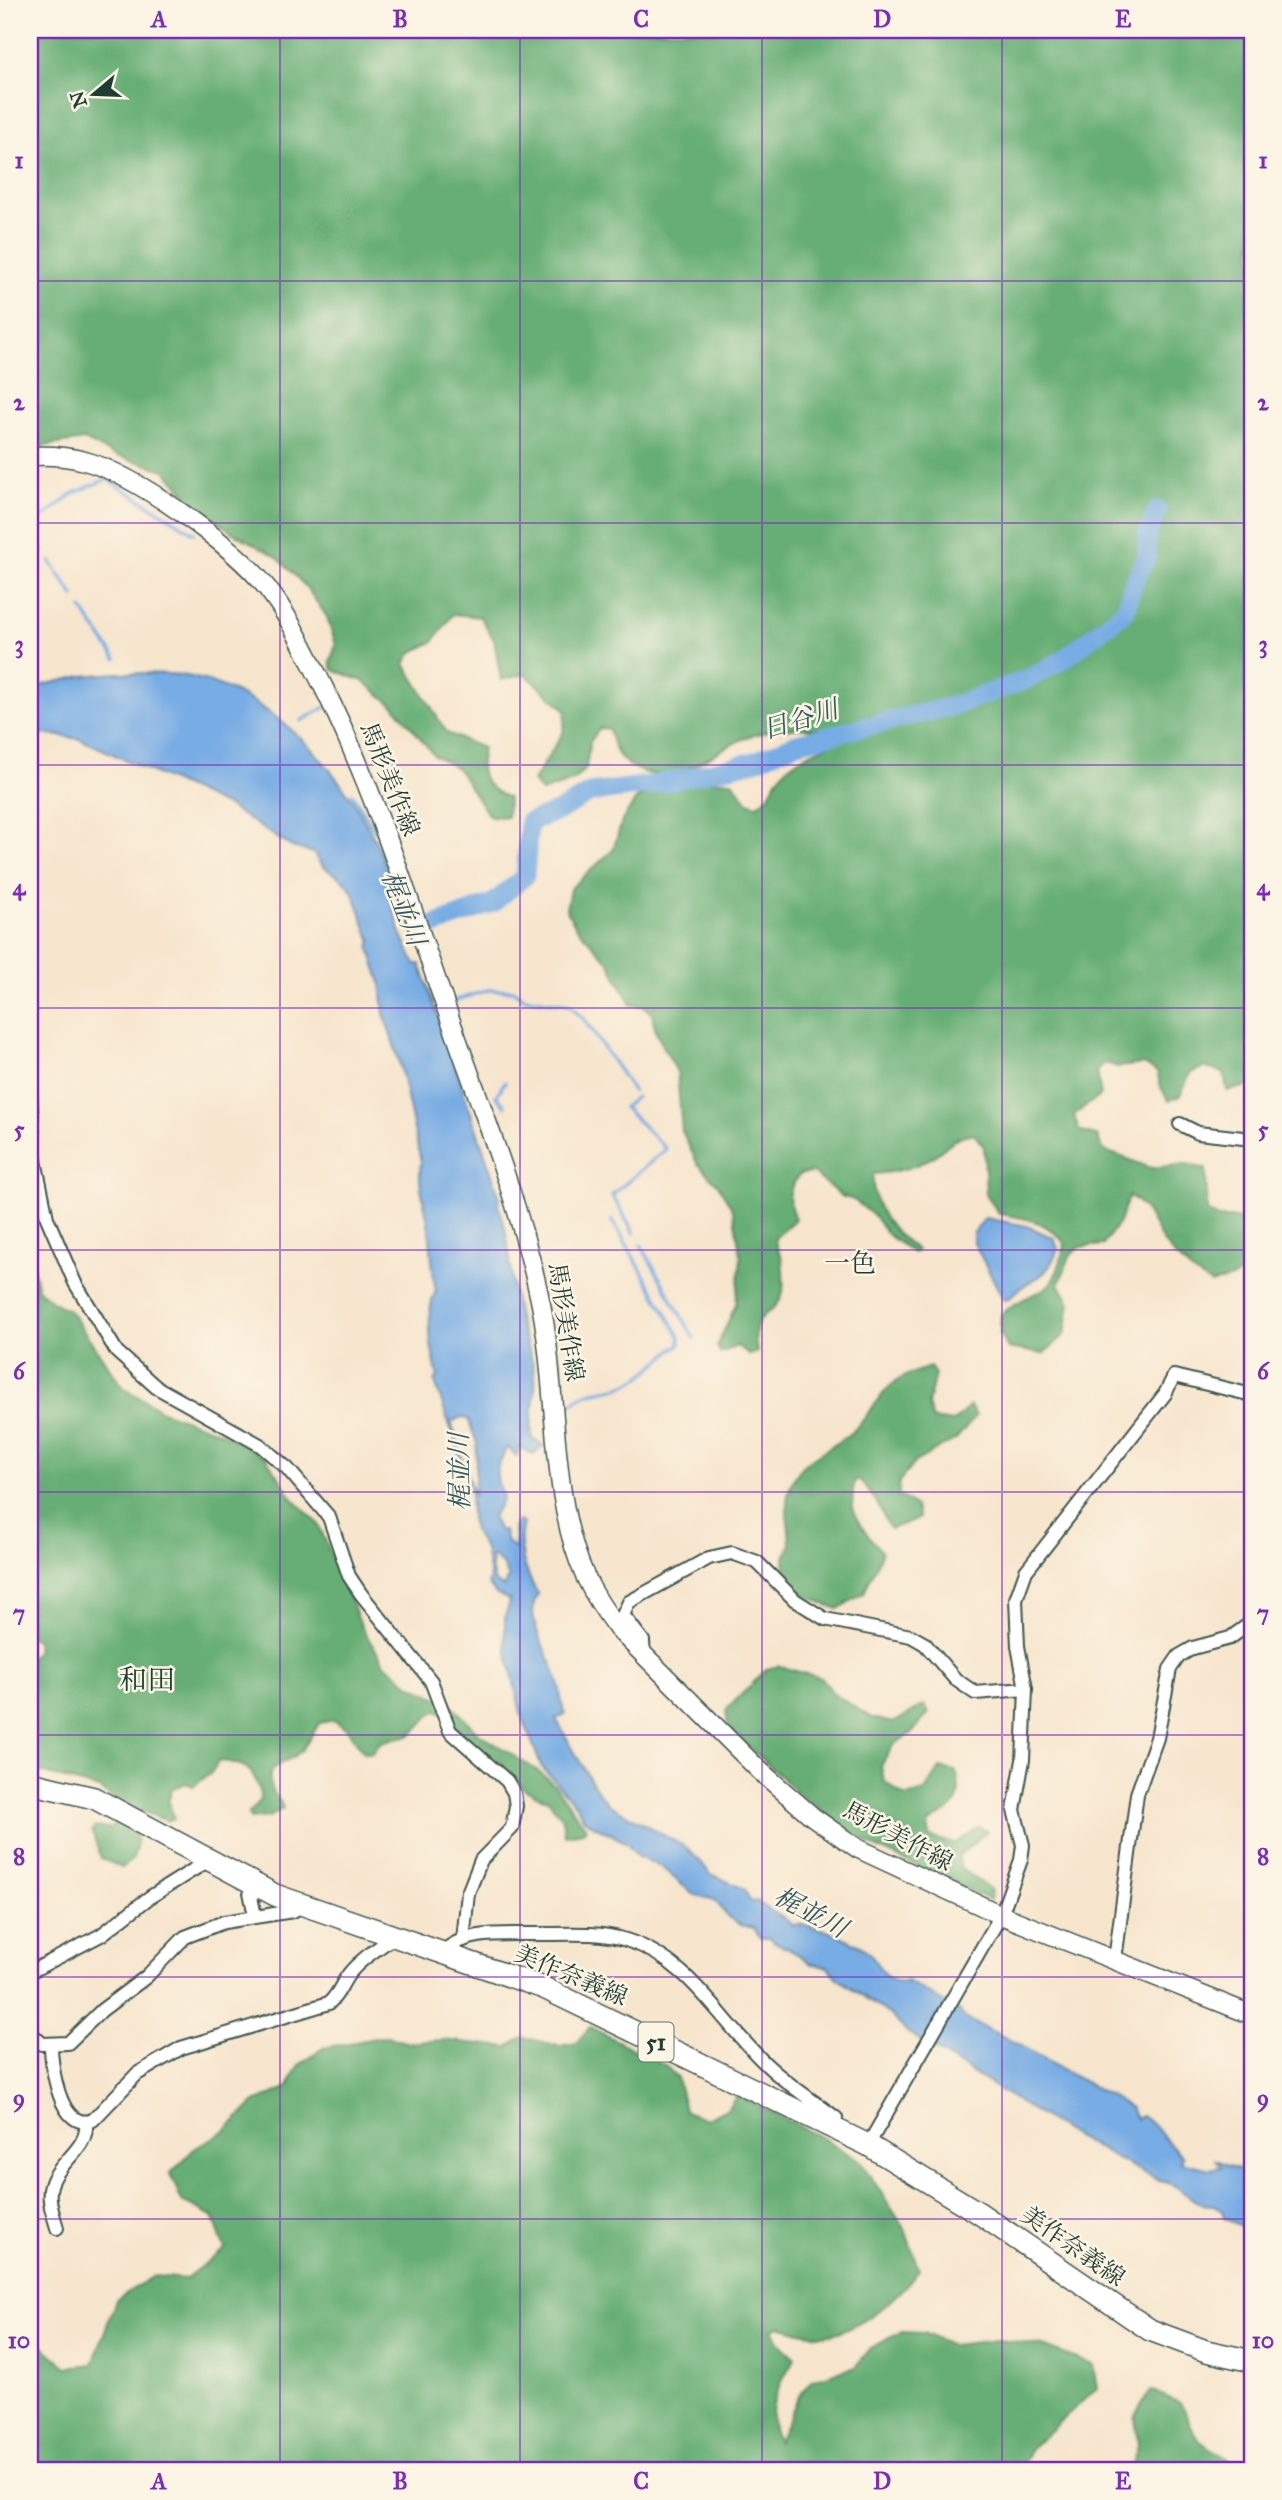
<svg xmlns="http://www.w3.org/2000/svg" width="1282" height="2500" font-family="'IM FELL Great Primer','Noto Serif JP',serif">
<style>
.forest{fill:#66ae75;stroke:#427654;stroke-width:2}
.water{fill:#77ace4;stroke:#4b748c;stroke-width:2;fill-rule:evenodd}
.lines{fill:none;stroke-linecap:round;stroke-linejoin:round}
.stream{stroke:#77ace4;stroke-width:3.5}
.river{stroke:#77ace4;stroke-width:19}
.minor-casing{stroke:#3f564b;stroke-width:16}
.secondary-casing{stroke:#3f564b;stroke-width:21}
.primary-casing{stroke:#3f564b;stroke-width:24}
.minor{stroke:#fff;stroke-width:12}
.secondary{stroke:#fff;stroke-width:18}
.primary{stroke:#fff;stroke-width:21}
.grid{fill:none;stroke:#7b2cbf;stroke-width:2;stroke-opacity:0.55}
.labels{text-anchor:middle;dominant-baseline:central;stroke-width:5;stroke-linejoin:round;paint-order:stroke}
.shield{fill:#fcf5e5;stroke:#617469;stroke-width:2}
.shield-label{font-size:23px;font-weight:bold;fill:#1f3d34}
.street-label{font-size:24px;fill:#1f3d34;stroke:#fcf5e5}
.water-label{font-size:26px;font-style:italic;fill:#355960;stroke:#fcf5e5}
.neighbourhood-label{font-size:26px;fill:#1f3d34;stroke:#fcf5e5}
.quarter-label{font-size:28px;fill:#1f3d34;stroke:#fcf5e5}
.neatline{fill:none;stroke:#7b2cbf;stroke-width:2.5}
.grid-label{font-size:23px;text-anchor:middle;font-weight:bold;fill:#7b2cbf}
</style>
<rect width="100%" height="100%" fill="#fcf5e5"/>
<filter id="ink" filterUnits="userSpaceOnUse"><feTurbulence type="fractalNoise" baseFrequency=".0143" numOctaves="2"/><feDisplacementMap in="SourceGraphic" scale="14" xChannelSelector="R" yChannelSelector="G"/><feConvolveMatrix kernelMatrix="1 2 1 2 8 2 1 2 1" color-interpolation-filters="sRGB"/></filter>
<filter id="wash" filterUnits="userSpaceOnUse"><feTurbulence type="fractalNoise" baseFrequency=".00686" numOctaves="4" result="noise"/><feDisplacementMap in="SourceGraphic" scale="28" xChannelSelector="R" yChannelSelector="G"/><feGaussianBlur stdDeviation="1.57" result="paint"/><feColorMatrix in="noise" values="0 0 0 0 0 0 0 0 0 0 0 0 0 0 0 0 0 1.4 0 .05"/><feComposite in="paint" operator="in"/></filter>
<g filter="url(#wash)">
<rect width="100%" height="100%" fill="#f7e5cd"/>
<!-- forest -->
<g class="forest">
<path d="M 30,30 L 1252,30 L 1252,1085 L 1227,1091 L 1224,1073 L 1204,1067 L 1190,1073 L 1180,1096 L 1169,1101 L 1160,1086 L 1158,1073 L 1144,1064 L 1118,1067 L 1105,1063 L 1097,1070 L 1101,1095 L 1074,1115 L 1079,1131 L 1097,1136 L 1103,1150 L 1151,1168 L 1187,1164 L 1206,1169 L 1207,1211 L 1218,1218 L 1237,1218 L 1252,1229 L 1252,1260 L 1235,1277 L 1211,1284 C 1195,1274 1179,1263 1168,1248 C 1153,1231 1150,1206 1129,1196 L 1119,1222 L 1103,1245 L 1079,1247 L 1070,1256 L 1059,1284 L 1070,1303 L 1065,1335 L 1043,1354 L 1008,1348 L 1000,1335 L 1001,1314 C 1041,1281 1052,1305 1065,1244 C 1049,1221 1025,1218 999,1214 L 986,1194 L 984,1147 L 974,1134 C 952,1134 946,1151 927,1160 C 911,1169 892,1173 873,1174 C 871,1209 890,1230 917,1250 L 913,1253 L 887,1234 L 874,1216 L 854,1200 L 841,1196 L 813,1173 L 800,1174 C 787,1190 787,1200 795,1219 L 775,1238 C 775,1247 780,1251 782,1259 C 783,1266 784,1285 783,1292 C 776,1320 749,1305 757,1352 L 749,1355 L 737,1346 L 720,1353 L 717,1346 L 736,1304 L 741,1257 L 733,1210 L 718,1185 L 697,1163 L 682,1131 L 677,1072 L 656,1033 L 652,1014 L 644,1006 L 631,1005 L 609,962 L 576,927 L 566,909 L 570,889 L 613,850 L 622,821 L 637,798 L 650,791 L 705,781 L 732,781 L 748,802 L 758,805 C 771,797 772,785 781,774 C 794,759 813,752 830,744 L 833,731 C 803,726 771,728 743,739 C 711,752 675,787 638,770 C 618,761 614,750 609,729 L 600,728 L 590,742 L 586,768 L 573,781 L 541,792 L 533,781 L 563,733 L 566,710 L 525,674 L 501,680 L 494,640 L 480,617 L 453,614 L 433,642 L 411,653 L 405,664 L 447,733 L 483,748 C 477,773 483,787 508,798 L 507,817 L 489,816 L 458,769 L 434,755 L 395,707 L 363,681 L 333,670 L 330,662 L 336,645 L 327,617 L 306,587 L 276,556 L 233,533 L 190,499 L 165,470 L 115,455 L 84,440 L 30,448 Z"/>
<path d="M 30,1254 L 38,1289 L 51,1301 L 70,1311 L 123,1387 L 162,1411 L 222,1433 L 266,1458 L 294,1500 L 318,1523 L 362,1628 L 385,1664 L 412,1686 L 451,1704 L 478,1733 L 541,1773 L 556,1787 L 586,1828 L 583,1832 L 565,1835 L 561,1816 L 548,1800 L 525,1790 L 502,1764 L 472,1746 L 455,1727 L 449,1713 L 435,1711 C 426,1717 420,1728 411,1734 C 396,1744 382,1733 373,1753 L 364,1753 L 347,1729 L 334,1720 L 320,1723 C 313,1731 308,1743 301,1751 C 287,1765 262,1762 272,1789 C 275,1797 281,1800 283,1808 L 269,1817 L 250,1819 L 249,1813 L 261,1800 C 256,1770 248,1763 219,1761 L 210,1774 L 193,1786 L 185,1783 L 172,1789 L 168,1803 L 175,1818 L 167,1821 L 142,1811 L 133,1826 L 137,1844 L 133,1859 L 122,1868 L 101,1858 L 92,1831 L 96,1827 L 111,1828 L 119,1819 L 115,1799 L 99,1789 L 30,1769 L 30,1656 L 36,1652 L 37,1640 L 30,1637 Z"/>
<path d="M 930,1367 L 935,1374 L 928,1404 L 932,1419 L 953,1422 L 970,1406 L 976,1416 L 956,1439 L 915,1462 L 899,1482 L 899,1495 L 916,1507 L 919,1518 L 890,1529 L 876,1501 L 860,1480 L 855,1480 C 846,1517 861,1525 882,1552 L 864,1593 L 838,1609 C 817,1602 786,1590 784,1563 C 784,1556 790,1549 790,1543 C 789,1522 782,1501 793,1480 C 807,1453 840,1447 858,1426 C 887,1392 883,1381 930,1367 Z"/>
<path d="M 778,1666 L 822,1678 L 833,1693 L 872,1718 L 893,1723 L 924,1705 L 929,1713 L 912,1733 L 894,1744 L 881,1766 L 884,1781 L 905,1797 L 925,1791 L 940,1768 L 956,1771 C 965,1805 954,1806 928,1824 L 930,1837 L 954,1844 L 979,1827 L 987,1831 L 959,1856 L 960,1867 L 991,1890 L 990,1900 L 860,1840 L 800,1795 L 728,1727 L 726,1710 L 767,1669 Z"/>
<path d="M 590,2027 L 665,2065 L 677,2078 L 685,2111 L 706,2119 L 727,2109 L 737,2095 L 823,2138 L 861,2162 L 905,2229 L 919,2270 C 897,2298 859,2333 822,2335 C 808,2335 792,2330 779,2326 L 772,2330 L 783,2347 L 795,2358 C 780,2382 762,2412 778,2441 L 799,2396 L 812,2380 L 855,2367 L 871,2348 L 901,2332 L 924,2333 L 952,2345 L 998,2340 L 1043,2346 L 1093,2365 L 1097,2388 L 1034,2445 L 1017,2470 L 30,2470 L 30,2336 L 67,2367 L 93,2364 L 116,2300 L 154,2276 L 186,2279 L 225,2249 L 213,2216 L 182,2201 L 170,2174 L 194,2149 L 226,2130 L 255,2102 L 288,2087 L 298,2066 L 323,2048 L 387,2036 L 408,2043 L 442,2040 L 508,2047 L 523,2037 L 560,2046 L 576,2043 Z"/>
<polygon points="1151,2390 1180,2403 1198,2440 1246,2470 1130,2470 1138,2446 1135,2415"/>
</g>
<!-- water -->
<g class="water">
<path d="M 117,673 C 144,674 170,672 196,678 C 285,700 359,789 388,872 L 384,874 L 401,933 L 415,964 L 420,964 L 500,1198 L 498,1204 C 513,1244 509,1283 519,1322 C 524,1340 533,1356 535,1375 C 537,1397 528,1421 533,1439 L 544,1446 L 533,1454 L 519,1447 L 517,1456 L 508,1448 L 504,1450 C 505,1458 498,1462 497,1471 C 495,1497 514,1485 492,1517 L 499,1531 L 504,1531 L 507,1542 L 515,1549 L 514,1525 L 518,1521 L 523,1523 C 516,1546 526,1575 538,1594 C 522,1618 549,1653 557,1677 C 562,1690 559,1701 565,1714 L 556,1719 L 592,1783 L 608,1804 L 687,1848 L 711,1874 L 744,1889 L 751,1902 L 757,1901 C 769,1912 783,1915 792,1925 C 808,1921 855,1940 868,1952 C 880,1964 884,1987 907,1981 L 959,2011 L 966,2019 L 1004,2037 L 1131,2108 L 1136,2119 L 1142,2116 C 1159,2127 1166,2144 1183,2156 L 1181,2162 L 1210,2169 L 1221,2167 L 1216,2160 L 1252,2175 L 1252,2231 L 1224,2218 L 1222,2211 L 1214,2205 C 1190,2207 1183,2183 1159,2181 L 1070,2134 L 907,2032 L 890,2015 L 837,1978 L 828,1967 L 809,1963 C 802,1953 780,1947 769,1938 L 760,1938 L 754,1928 L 740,1925 L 727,1916 L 715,1900 L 693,1894 L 660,1866 L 638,1857 L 627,1843 L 584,1820 L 577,1806 L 541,1766 L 521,1713 L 505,1643 L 505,1617 L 510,1600 L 496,1594 L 488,1584 L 490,1577 L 485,1549 L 475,1534 L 471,1518 L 470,1486 L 435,1382 L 438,1375 C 431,1353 424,1312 436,1291 C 432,1272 432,1257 430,1238 C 429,1213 416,1186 421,1162 L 400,1065 L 384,1013 L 381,983 L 369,947 L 372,940 C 364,931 359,900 349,886 C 338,871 321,872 314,853 L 292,847 L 229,807 L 80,739 L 47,734 L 30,737 L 30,688 L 82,676 ZM 461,1417 L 468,1419 L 477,1443 L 474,1496 L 451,1422 ZM 492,1555 L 503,1565 L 509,1578 L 504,1587 L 495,1583 L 491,1567 Z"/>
<path d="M 985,1218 L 1027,1226 L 1054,1238 L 1058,1249 C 1043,1287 1031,1273 1009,1299 L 1004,1300 L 974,1243 L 973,1234 Z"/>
</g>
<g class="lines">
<!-- stream -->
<g class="stream">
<polyline points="30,527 74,493 107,479 194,533"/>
<polyline points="30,531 43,551"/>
<polyline points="50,561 74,596"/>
<polyline points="82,609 116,659"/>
<polyline points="301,721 326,707"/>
<polyline points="352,794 375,830"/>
<polyline points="451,1002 488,990 513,990 524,998 569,1004 584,1019 633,1091"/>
<polyline points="505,1082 496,1096 505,1106"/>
<polyline points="529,1220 533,1236"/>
<polyline points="634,1233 612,1195 666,1149 624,1107 636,1097"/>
<polyline points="641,1245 694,1338"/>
<polyline points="559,1378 562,1403"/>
<path d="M 564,1415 C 584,1382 605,1397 632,1382 C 650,1373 663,1355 680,1344 L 680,1337 L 612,1220"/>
</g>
<!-- river -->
<polyline class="river" points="429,927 493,903 525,876 529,822 559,811 590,793 658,784 755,761 797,743 953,706 1026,680 1064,659 1125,611 1134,582 1147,555 1147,536 1157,510"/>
</g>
</g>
<g filter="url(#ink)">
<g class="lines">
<defs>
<g id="minor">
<polyline points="30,1090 34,1156 47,1218 75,1283 117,1352 156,1387 260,1445 287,1468 329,1517 349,1576 361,1594 431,1681 450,1731 507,1781 514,1793 516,1806 512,1828 481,1860 468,1893 463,1940"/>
<polyline points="1180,1124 1198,1133 1252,1139"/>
<polyline points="644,1658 643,1641 623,1615 629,1602 709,1558 732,1553 757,1562 795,1600 825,1619 911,1636 925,1644 955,1679 975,1693 1026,1689"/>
<polyline points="253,1884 250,1892 255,1916"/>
<path d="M 443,1952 C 463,1932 498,1934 525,1934 C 557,1935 595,1930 626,1940 C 691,1960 721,2023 768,2066 C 788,2085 814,2101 836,2118 L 831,2127"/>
<polyline points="1115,1960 1137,1794 1157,1738 1170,1669 1179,1656 1193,1648 1230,1638 1252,1622"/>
<polyline points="30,1972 101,1935 150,1897 209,1860"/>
<polyline points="30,2032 42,2044 68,2043 102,2010 146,1977 185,1937 224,1922 293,1911 302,1905"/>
<path d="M 51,2045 C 51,2066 60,2133 93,2120 L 137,2074 L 181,2048 L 329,2003 C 339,1994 341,1985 348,1975 C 360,1959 379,1948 395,1936"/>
<polyline points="868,2145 1001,1915 1021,1860 1023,1845 1014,1810 1023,1760 1026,1689 1018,1646 1016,1599 1026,1571 1165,1394 1174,1376 1252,1395"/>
<path d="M 57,2228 C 54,2216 48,2203 50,2190 C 54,2163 89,2150 86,2123"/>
</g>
<path id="secondary" d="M 30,456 C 49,455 67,456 85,461 C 138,476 233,545 267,588 C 290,617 305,651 322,684 C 372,784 406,891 442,996 C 476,1095 517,1193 539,1295 C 559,1383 548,1494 585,1576 C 594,1595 605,1612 618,1629 L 759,1770 L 813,1817 L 857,1848 L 1001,1915 L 1252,2015"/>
<polyline id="primary" points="30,1783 94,1798 275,1895 544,1988 868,2145 979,2213 1150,2330 1206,2351 1252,2361"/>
</defs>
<!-- minor casing -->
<use href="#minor" class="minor-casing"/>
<!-- secondary casing -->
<use href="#secondary" class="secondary-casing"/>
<!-- primary casing -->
<use href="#primary" class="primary-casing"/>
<!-- minor -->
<use href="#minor" class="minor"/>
<!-- secondary -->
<use href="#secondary" class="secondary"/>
<!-- primary -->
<use href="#primary" class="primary"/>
</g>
</g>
<!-- grid -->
<path class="grid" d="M 280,30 L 280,2470M 520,30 L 520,2470M 762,30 L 762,2470M 1002,30 L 1002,2470M 30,281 L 1252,281M 30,523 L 1252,523M 30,765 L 1252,765M 30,1008 L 1252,1008M 30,1250 L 1252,1250M 30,1492 L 1252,1492M 30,1735 L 1252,1735M 30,1977 L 1252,1977M 30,2219 L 1252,2219"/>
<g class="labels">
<!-- shield labels -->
<rect class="shield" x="638.5" y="2022.5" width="35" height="39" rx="5"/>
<g class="shield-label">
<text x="656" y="2042">51</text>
</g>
<!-- street labels -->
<g class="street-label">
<text transform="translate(390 779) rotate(68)">馬形美作線</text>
<text transform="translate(566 1322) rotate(81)">馬形美作線</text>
<text transform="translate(898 1836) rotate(28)">馬形美作線</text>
<text transform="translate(571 1975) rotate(23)">美作奈義線</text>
<text transform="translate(1073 2246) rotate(35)">美作奈義線</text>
</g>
<!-- water labels -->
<g class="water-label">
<text transform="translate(800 719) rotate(-17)">日谷川</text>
<text transform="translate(404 908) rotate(69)">梶並川</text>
<text transform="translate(459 1472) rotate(-91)">梶並川</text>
<text transform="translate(811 1912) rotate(28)">梶並川</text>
</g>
<!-- neighbourhood labels -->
<g class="neighbourhood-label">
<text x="850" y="1263">一色</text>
</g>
<!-- quarter labels -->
<g class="quarter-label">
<text x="147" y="1679">和田</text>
</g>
</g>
<!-- margin -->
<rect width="1282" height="2500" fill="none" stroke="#fcf5e5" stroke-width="77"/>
<!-- north arrow -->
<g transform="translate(94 94) rotate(251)" stroke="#fcf5e5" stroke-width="5" paint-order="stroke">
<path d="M0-5L12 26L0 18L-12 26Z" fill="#1f3d34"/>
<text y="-10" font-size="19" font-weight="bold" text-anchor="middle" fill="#1f3d34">N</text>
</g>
<rect x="38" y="38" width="1206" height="2424" class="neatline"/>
<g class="grid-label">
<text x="159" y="27">A</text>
<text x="400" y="27">B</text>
<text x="641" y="27">C</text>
<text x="882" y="27">D</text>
<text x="1123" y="27">E</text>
<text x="19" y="168">1</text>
<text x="1263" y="168">1</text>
<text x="19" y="410">2</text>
<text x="1263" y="410">2</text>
<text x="19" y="652">3</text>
<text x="1263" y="652">3</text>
<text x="19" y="895">4</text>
<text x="1263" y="895">4</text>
<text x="19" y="1137">5</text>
<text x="1263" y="1137">5</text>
<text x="19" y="1379">6</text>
<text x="1263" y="1379">6</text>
<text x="19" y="1621">7</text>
<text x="1263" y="1621">7</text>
<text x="19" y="1864">8</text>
<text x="1263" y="1864">8</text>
<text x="19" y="2106">9</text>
<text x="1263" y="2106">9</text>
<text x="19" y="2348">10</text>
<text x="1263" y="2348">10</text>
<text x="159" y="2489">A</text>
<text x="400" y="2489">B</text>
<text x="641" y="2489">C</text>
<text x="882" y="2489">D</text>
<text x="1123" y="2489">E</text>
</g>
</svg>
